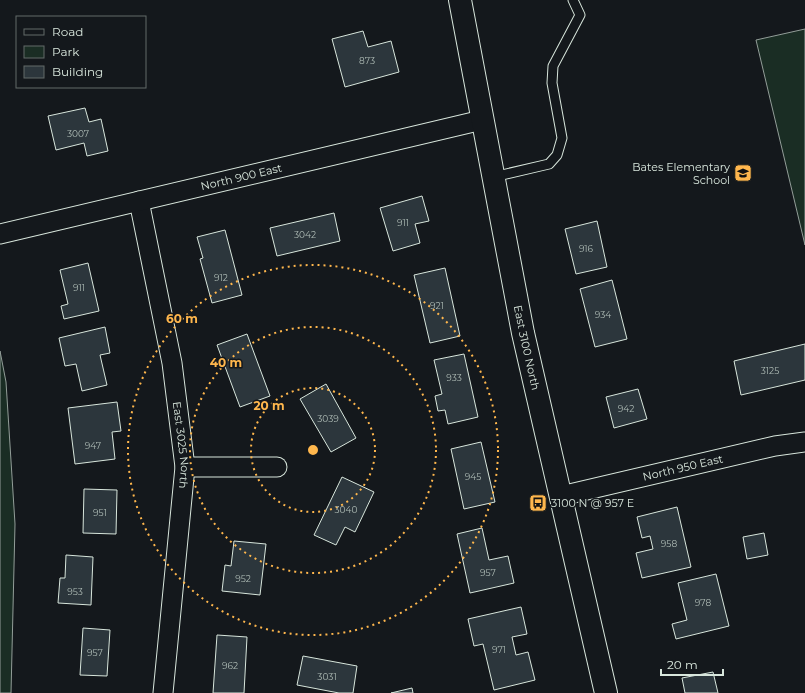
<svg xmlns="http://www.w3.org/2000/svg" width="805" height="693" font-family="Montserrat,sans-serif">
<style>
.green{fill:#1a2d24;stroke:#939e99}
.building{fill:#2c363c;stroke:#d8e6dc}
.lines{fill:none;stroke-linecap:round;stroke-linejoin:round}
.service-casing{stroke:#d8e6dc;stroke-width:11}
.minor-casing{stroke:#d8e6dc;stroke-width:21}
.secondary-casing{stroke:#d8e6dc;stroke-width:24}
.service{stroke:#14181c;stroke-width:9}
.minor{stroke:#14181c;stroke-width:19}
.secondary{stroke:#14181c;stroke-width:22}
.ring{fill:none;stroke:#ffb74d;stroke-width:2;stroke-dasharray:2 4}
.labels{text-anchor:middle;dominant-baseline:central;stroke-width:3;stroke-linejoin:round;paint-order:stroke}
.number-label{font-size:9px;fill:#adbab4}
.poi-label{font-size:11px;fill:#d8e6dc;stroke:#14181c;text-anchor:end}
.street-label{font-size:11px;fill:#d8e6dc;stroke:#14181c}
.centre{fill:#ffb74d;stroke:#14181c;stroke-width:2}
.ring-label{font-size:12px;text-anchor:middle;font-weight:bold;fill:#ffb74d;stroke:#14181c;stroke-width:3;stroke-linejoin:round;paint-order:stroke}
</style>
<rect width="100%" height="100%" fill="#14181c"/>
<!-- green -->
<g class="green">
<polygon points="805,29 805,245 756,40"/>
<polygon points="0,351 6,382 15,524 11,693 0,693"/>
</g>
<!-- building -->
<g class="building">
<polygon points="363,31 368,47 391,41 399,72 345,87 332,39"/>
<polygon points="85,108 89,122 101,119 108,151 87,156 84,143 56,150 48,116"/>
<polygon points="422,196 429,221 415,224 420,243 393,251 380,208"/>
<polygon points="334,213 340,241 277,256 270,228"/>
<polygon points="597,221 607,267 576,274 565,229"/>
<polygon points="225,230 242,295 212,303 200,259 203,258 197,237"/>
<polygon points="88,263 99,311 64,319 61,306 68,304 60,270"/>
<polygon points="445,268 460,336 430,343 414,275"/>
<polygon points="612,280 627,339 595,347 580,289"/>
<polygon points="105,327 110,353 100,355 107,385 82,391 76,364 65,366 59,338"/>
<polygon points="247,334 270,396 240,407 217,345"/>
<polygon points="805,344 805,380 741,395 734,361"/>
<polygon points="464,354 478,417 448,424 445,410 438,411 435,396 442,394 434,360"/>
<polygon points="326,384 356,438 331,452 300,399"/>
<polygon points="638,389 647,419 614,428 606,397"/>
<polygon points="117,402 121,431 112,432 115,459 75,464 68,408"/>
<polygon points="481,442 495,502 464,509 451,449"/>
<polygon points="342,477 374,492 355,532 345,527 336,545 314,535"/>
<polygon points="84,489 117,490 116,534 83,533"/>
<polygon points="677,507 691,567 642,578 636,553 653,549 650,536 642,538 637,517"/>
<polygon points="482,528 489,560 508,556 514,583 470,593 457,534"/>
<polygon points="764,533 768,555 747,559 743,537"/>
<polygon points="234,541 266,544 260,595 222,591 225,565 231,566"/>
<polygon points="66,555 93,557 91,605 58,603 60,578 65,578"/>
<polygon points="716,574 729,626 676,639 672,624 687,620 678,583"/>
<polygon points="521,607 527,634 512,637 516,655 528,652 535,680 494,690 483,644 474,646 468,619"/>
<polygon points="83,628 110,630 107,676 80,675"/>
<polygon points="217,635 247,637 244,693 213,693"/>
<polygon points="303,656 357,666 353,693 339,693 297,685"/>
<polygon points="713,672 718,693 685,693 682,678"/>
<polygon points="412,688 413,693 391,693"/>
</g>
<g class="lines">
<defs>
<polyline id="service" points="493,177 549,164 557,155 562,138 552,83 553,66 580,15 573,0"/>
<g id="minor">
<path id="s1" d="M 139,201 L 172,363 L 185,467 L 163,693"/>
<path id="s2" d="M 0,234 L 482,120"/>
<polyline points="185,467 277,467"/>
<path id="s3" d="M 561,496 L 775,446 L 805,442"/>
</g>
<g id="secondary">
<path id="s4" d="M 460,0 L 523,333 L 606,693"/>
</g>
</defs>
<!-- service casing -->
<use href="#service" class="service-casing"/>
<!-- minor casing -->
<use href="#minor" class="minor-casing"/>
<!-- secondary casing -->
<use href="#secondary" class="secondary-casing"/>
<!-- service -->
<use href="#service" class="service"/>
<!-- minor -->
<use href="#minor" class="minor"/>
<!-- secondary -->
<use href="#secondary" class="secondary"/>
</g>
<!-- distance rings -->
<g class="ring">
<circle cx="313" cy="450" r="62"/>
<circle cx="313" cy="450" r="123"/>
<circle cx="313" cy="450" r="185"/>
</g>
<!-- icons -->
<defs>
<symbol id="school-square" viewBox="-11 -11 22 22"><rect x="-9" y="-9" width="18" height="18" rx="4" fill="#ffb74d" stroke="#14181c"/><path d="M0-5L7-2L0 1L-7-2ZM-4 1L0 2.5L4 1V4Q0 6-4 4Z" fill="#111"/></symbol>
<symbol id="bus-square" viewBox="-11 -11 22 22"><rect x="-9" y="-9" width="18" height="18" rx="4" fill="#ffb74d" stroke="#14181c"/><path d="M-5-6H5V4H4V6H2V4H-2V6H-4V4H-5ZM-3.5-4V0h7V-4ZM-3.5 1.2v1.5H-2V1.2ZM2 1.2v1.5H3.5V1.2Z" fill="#111"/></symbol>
</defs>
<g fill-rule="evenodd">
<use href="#school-square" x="733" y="163" width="20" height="20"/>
<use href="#bus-square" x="528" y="493" width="20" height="20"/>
</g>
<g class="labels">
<!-- number labels -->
<g class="number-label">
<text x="367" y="60">873</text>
<text x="78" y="133">3007</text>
<text x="403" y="222">911</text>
<text x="305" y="234">3042</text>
<text x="586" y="248">916</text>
<text x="221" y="277">912</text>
<text x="79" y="287">911</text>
<text x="437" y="305">921</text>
<text x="603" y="314">934</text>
<text x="770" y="370">3125</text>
<text x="454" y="377">933</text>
<text x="626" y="408">942</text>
<text x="328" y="418">3039</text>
<text x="93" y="445">947</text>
<text x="473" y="476">945</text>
<text x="346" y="509">3040</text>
<text x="100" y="512">951</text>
<text x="669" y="543">958</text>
<text x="488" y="572">957</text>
<text x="243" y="578">952</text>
<text x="75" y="591">953</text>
<text x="703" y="602">978</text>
<text x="499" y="649">971</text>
<text x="95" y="652">957</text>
<text x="230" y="665">962</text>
<text x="327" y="676">3031</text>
</g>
<!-- poi labels -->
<g class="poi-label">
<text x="730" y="167">Bates Elementary<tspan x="730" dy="13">School</tspan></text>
<text x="551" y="503" text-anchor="start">3100 N @ 957 E</text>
</g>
<!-- street labels -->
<g class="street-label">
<text stroke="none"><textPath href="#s2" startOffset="248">North 900 East</textPath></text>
<text stroke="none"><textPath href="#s4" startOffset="354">East 3100 North</textPath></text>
<text stroke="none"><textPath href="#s1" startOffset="248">East 3025 North</textPath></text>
<text stroke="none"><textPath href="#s3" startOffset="125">North 950 East</textPath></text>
</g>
</g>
<circle cx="313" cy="450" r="6" class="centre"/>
<g class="ring-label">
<text x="182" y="323">60 m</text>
<text x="226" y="367">40 m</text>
<text x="269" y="410">20 m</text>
</g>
<!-- legend -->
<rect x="16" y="16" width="130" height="72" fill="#14181c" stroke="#626a69"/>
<rect x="24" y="29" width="20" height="6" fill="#14181c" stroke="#626a69"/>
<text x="52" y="36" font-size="12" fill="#d8e6dc">Road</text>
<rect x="24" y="46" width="20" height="12" fill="#1a2d24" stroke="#626a69"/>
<text x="52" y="56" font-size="12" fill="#d8e6dc">Park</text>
<rect x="24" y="66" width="20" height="12" fill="#2c363c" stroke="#626a69"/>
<text x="52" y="76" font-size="12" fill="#d8e6dc">Building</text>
<!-- scale -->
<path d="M661 669v6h62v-6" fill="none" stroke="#d8e6dc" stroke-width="2"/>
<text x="667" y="669" font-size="12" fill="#d8e6dc" stroke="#14181c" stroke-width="3" paint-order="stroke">20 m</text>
</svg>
